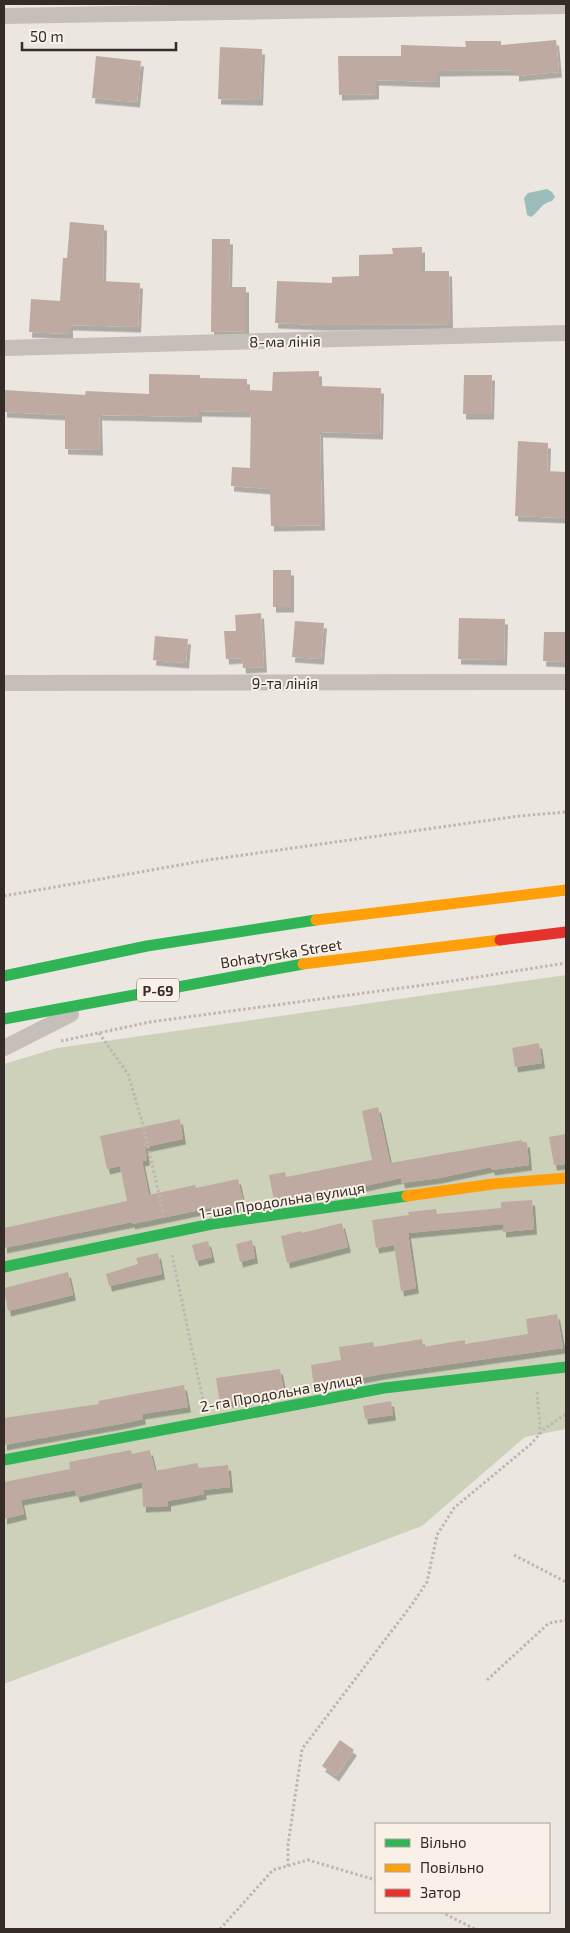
<svg xmlns="http://www.w3.org/2000/svg" width="570" height="1933" font-family="'Exo 2',sans-serif">
<style>
.green{fill:#cdd1ba}
.water{fill:#9dbdbc}
.building{fill:#bfaaa2;filter:url(#shadow)}
.lines{fill:none;stroke-linecap:round;stroke-linejoin:round}
.path{stroke:#beb7b1;stroke-width:3;stroke-dasharray:2.5 2.5;stroke-linecap:butt}
.street{stroke:#c5beb9;stroke-width:16}
.fast{stroke:#30b455;stroke-width:11}
.slow{stroke:#ff9f0a;stroke-width:11}
.jam{stroke:#e5322d;stroke-width:11}
.labels{text-anchor:middle;dominant-baseline:central;stroke-width:4;stroke-linejoin:round;paint-order:stroke}
.shield{fill:#f9f0e7;stroke:#706761;stroke-width:1}
.shield-label{font-size:14px;font-weight:bold;fill:#352c27}
.street-label{font-size:15px;fill:#352c27;stroke:#f9f0e7}
</style>
<defs>
<filter id="shadow"><feDropShadow dx="3" dy="5.5" stdDeviation="0" flood-color="#0004"/></filter>
</defs>
<rect width="100%" height="100%" fill="#ece6e0"/>
<!-- green -->
<polygon class="green" points="566,975 566,1429 525,1437 422,1526 4,1684 4,1064 57,1048"/>
<!-- water -->
<path class="water" d="M 547,189 L 552,192 L 555,197 L 552,201 C 541,203 539,212 531,217 L 527,215 L 524,198 L 528,193 Z"/>
<!-- building -->
<g class="building">
<polygon points="556,40 559,72 516,76 516,70 437,71 437,82 376,80 376,94 339,95 338,56 401,56 401,45 466,47 465,41 501,41 501,45"/>
<polygon points="220,47 262,49 260,100 218,99"/>
<polygon points="96,56 141,61 137,102 92,98"/>
<polygon points="70,222 104,225 103,281 140,283 138,327 70,325 70,334 29,332 31,299 60,301 63,258 67,258"/>
<polygon points="212,239 230,239 229,287 246,287 246,331 211,332"/>
<polygon points="422,247 422,271 449,271 450,324 321,325 275,323 277,281 332,283 332,277 359,276 359,255 393,254 392,248"/>
<polygon points="319,371 319,386 381,388 380,434 320,432 322,525 271,526 270,489 231,486 232,467 250,468 251,412 199,411 199,417 99,415 100,450 65,449 65,415 4,412 4,390 85,395 86,391 149,394 149,374 200,375 200,378 247,379 247,390 272,391 273,372"/>
<polygon points="464,375 492,375 491,414 463,414"/>
<polygon points="518,441 548,443 547,471 566,472 566,518 515,516"/>
<rect x="273" y="570" width="18" height="37"/>
<polygon points="261,613 264,667 243,668 242,658 226,659 224,631 236,631 235,615"/>
<polygon points="459,618 505,619 504,660 458,659"/>
<polygon points="295,621 324,623 321,659 292,657"/>
<polygon points="544,632 566,632 566,662 543,661"/>
<polygon points="155,636 188,639 186,663 153,660"/>
<polygon points="539,1043 542,1063 515,1067 512,1048"/>
<polygon points="378,1107 390,1163 522,1140 522,1142 527,1142 529,1165 492,1170 491,1167 439,1178 402,1183 401,1178 355,1188 354,1185 274,1201 269,1175 285,1172 286,1177 372,1160 362,1111"/>
<polygon points="180,1119 183,1139 145,1147 147,1160 142,1161 149,1195 195,1185 196,1188 238,1179 244,1206 225,1208 224,1205 132,1224 132,1222 4,1248 4,1228 127,1201 120,1166 107,1169 100,1136"/>
<polygon points="566,1134 566,1164 554,1165 549,1137"/>
<polygon points="532,1200 534,1229 503,1232 503,1224 408,1233 416,1288 401,1291 394,1245 376,1248 372,1220 409,1215 408,1212 436,1209 437,1214 501,1208 501,1202"/>
<polygon points="342,1223 348,1247 287,1263 281,1236 301,1231 302,1233"/>
<polygon points="252,1240 255,1258 240,1262 236,1244"/>
<polygon points="208,1241 212,1257 196,1261 192,1245"/>
<polygon points="158,1253 162,1274 109,1286 106,1274 138,1264 136,1258"/>
<polygon points="68,1272 73,1295 8,1311 4,1288"/>
<polygon points="557,1314 563,1348 382,1374 314,1387 311,1365 341,1360 339,1347 373,1342 374,1347 422,1339 423,1347 465,1340 465,1344 528,1334 526,1319"/>
<polygon points="280,1369 284,1392 220,1404 216,1378"/>
<polygon points="184,1385 188,1407 142,1414 143,1419 125,1423 4,1445 4,1418 99,1404 98,1401"/>
<polygon points="391,1401 393,1415 365,1419 363,1406"/>
<polygon points="131,1450 132,1454 150,1450 155,1471 197,1463 199,1468 228,1465 230,1487 203,1490 204,1494 168,1501 168,1506 143,1507 142,1482 77,1497 75,1490 21,1500 24,1514 4,1519 4,1482 70,1469 69,1462"/>
<polygon points="340,1740 354,1750 336,1776 322,1766"/>
</g>
<g class="lines">
<!-- path -->
<g class="path">
<polyline points="4,896 208,860 519,816 566,812"/>
<polyline points="99,1033 128,1074 142,1121 163,1212"/>
<polyline points="61,1041 150,1022 446,982 566,963"/>
<polyline points="172,1255 203,1400"/>
<polyline points="537,1392 540,1426 539,1435"/>
<polyline points="514,1555 566,1582"/>
<polyline points="487,1680 549,1623 566,1620"/>
<polyline points="288,1866 288,1845 302,1749 413,1603 427,1582 437,1535 454,1508 531,1444 544,1429 566,1414"/>
<polyline points="441,1912 475,1929"/>
<polyline points="220,1929 273,1870 308,1860 376,1880"/>
</g>
<!-- street -->
<g class="street">
<polyline points="4,16 566,6"/>
<polyline points="4,348 566,333"/>
<polyline points="4,683 566,682"/>
<polyline points="4,1048 71,1014"/>
</g>
<!-- fast -->
<g class="fast">
<polyline points="4,976 147,946 316,920"/>
<polyline points="4,1019 303,964"/>
<polyline points="4,1267 212,1224 407,1196"/>
<polyline points="4,1460 384,1388 566,1367"/>
</g>
<!-- slow -->
<g class="slow">
<polyline points="316,920 566,890"/>
<polyline points="303,964 500,940"/>
<polyline points="407,1196 493,1184 566,1178"/>
</g>
<!-- jam -->
<polyline class="jam" points="500,940 566,932"/>
</g>
<g class="labels">
<!-- shield labels -->
<rect class="shield" x="137" y="978.5" width="42" height="23" rx="4"/>
<g class="shield-label">
<text x="158" y="990">Р-69</text>
</g>
<!-- street labels -->
<g class="street-label">
<text transform="translate(285 341) rotate(-1)">8-ма лінія</text>
<text x="285" y="683">9-та лінія</text>
<text transform="translate(281 953) rotate(-9)">Bohatyrska Street</text>
<text transform="translate(282 1200) rotate(-9)">1-ша Продольна вулиця</text>
<text transform="translate(281 1392) rotate(-10)">2-га Продольна вулиця</text>
</g>
</g>
<!-- border -->
<rect width="570" height="1933" fill="none" stroke="#352c27" stroke-width="10"/>
<!-- legend -->
<rect x="375" y="1823" width="175" height="90" fill="#f9f0e7" stroke="#aba29a"/>
<rect x="385" y="1839" width="25" height="8" fill="#30b455" stroke="#aba29a"/>
<text x="420" y="1848" font-size="15" fill="#352c27">Вільно</text>
<rect x="385" y="1864" width="25" height="8" fill="#ff9f0a" stroke="#aba29a"/>
<text x="420" y="1873" font-size="15" fill="#352c27">Повільно</text>
<rect x="385" y="1889" width="25" height="8" fill="#e5322d" stroke="#aba29a"/>
<text x="420" y="1898" font-size="15" fill="#352c27">Затор</text>
<!-- scale -->
<path d="M22 42v8h154v-8" fill="none" stroke="#352c27" stroke-width="2.5"/>
<text x="30" y="42" font-size="15" fill="#352c27" stroke="#f9f0e7" stroke-width="4" paint-order="stroke">50 m</text>
</svg>
